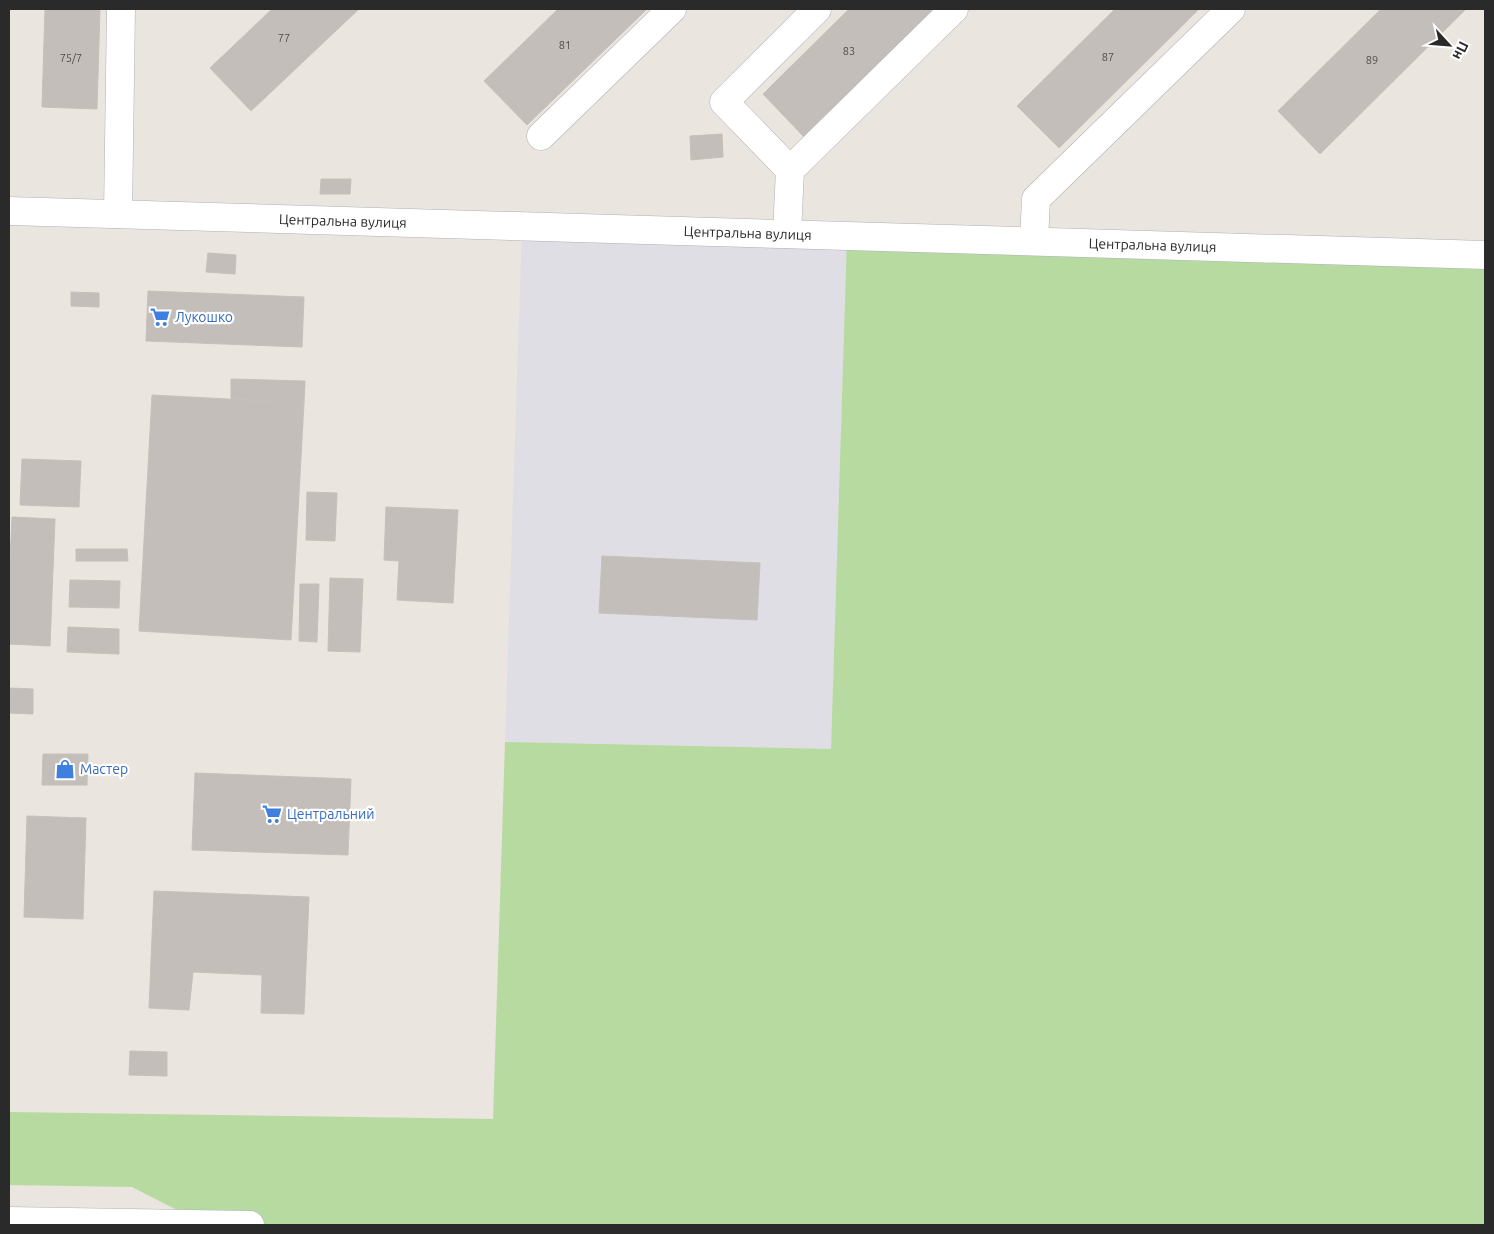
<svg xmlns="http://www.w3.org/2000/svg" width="1494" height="1234" font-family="Ubuntu,sans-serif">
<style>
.industrial{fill:#dfdee4}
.green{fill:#b7daa1}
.building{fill:#c3beba;stroke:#c6c0b8}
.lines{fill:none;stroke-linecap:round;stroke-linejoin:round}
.minor-casing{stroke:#aeb0b9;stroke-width:29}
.minor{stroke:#fff;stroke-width:28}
.labels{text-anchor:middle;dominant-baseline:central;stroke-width:4.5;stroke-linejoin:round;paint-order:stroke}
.number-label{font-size:11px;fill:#504f4e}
.street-label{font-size:14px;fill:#2a2a2a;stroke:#fff}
.shop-label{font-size:14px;fill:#366cbe;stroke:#fff;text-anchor:start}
</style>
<rect width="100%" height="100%" fill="#eae5de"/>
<!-- industrial -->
<polygon class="industrial" points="522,226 847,236 831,749 505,742"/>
<!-- green -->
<polygon class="green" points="847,236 1485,255 1485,1225 206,1225 132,1187 9,1185 9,1112 493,1119 505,742 831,749"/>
<!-- building -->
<g class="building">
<polygon points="45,9 100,9 97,109 42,107"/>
<polygon points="272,9 359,9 251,111 210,68"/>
<polygon points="558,9 647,9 527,125 484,81"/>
<polygon points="849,9 934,9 804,137 763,94"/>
<polygon points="1115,9 1199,9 1059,148 1017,106"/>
<polygon points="1381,9 1466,9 1320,154 1278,111"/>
<polygon points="722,134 723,157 691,160 690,136"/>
<polygon points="321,179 351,179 350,194 320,194"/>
<polygon points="208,253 236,255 235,274 206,272"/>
<polygon points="148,291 304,297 302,347 146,341"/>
<polygon points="71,292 99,293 99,307 71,306"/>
<polygon points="231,379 305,381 304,403 231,399"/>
<polygon points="152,395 304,403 291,640 139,631"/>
<polygon points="22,459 81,461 79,507 20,505"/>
<polygon points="307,492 337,493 335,541 306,540"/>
<polygon points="386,507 458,510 453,603 397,600 399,561 384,560"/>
<polygon points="12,517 55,519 50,646 9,644 9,585"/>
<polygon points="76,549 127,549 128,561 76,561"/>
<polygon points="602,556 760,563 757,620 599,613"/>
<polygon points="330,578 363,579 360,652 328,651"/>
<polygon points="70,580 120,581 119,608 69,607"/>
<polygon points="300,584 319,584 317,642 299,641"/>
<polygon points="68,627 119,629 119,654 67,652"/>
<polygon points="9,688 33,689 33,714 9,713"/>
<polygon points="43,754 88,754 87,785 42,785"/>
<polygon points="195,773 351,779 348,855 192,850"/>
<polygon points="27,816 86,818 83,919 24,917"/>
<polygon points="154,891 309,897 304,1014 261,1013 262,975 193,972 189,1010 149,1008"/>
<polygon points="130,1051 167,1052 167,1076 129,1075"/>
</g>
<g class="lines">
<defs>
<g id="minor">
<polyline points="541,136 672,9"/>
<polyline points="790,170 724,102 817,9"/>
<path id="s1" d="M 9,211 L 1485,255"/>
<polyline points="118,214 121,9"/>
<polyline points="787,234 790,170 954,9"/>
<polyline points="1034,241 1036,199 1231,9"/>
<polyline points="9,1221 250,1225"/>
</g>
</defs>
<!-- minor casing -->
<use href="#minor" class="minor-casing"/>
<!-- minor -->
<use href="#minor" class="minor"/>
</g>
<!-- icons -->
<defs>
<symbol id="supermarket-bare" viewBox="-9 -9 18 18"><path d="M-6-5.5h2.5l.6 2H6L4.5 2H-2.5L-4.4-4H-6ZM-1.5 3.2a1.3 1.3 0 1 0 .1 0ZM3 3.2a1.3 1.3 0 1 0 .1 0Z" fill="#3f7fe0" stroke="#fff" stroke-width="2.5" paint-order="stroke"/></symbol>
<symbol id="shop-bare" viewBox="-9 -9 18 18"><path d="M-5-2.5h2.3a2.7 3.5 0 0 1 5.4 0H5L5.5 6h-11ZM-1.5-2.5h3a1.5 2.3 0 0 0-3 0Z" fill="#3f7fe0" stroke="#fff" stroke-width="2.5" paint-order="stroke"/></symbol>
</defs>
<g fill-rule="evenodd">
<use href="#supermarket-bare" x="146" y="303" width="28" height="28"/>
<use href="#shop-bare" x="51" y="755" width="28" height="28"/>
<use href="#supermarket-bare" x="258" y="800" width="28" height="28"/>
</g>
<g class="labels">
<!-- number labels -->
<g class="number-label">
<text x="284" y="38">77</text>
<text x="565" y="45">81</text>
<text x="849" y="51">83</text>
<text x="1108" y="57">87</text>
<text x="71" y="58">75/7</text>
<text x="1372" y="60">89</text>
</g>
<!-- street labels -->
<g class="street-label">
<text stroke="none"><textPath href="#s1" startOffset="334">Центральна вулиця</textPath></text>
<text stroke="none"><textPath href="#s1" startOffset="739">Центральна вулиця</textPath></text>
<text stroke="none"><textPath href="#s1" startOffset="1144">Центральна вулиця</textPath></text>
</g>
<!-- shop labels -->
<g class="shop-label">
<text x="175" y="317">Лукошко</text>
<text x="80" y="769">Мастер</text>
<text x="287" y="814">Центральний</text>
</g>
</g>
<!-- border -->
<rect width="1494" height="1234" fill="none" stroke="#2a2a2a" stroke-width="20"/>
<!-- north arrow -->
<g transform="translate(1449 45) rotate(116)" stroke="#ffffff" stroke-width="4" paint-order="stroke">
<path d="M0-4L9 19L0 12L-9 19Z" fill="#2a2a2a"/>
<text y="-8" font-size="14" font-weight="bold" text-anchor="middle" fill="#2a2a2a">Пн</text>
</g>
</svg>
